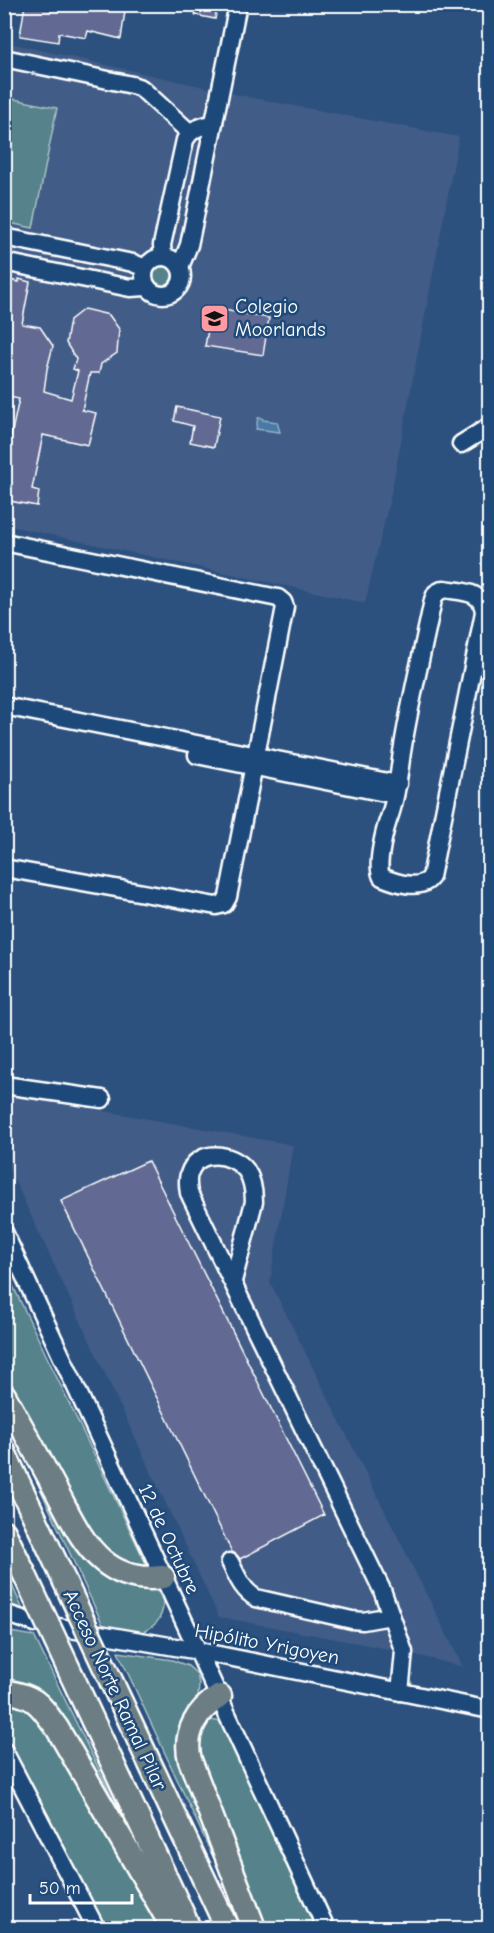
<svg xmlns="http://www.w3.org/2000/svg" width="494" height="1933" font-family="'Comic Neue',sans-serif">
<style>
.built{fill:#405c87}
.green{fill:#54828b;stroke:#aac0c5;stroke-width:1.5}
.water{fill:#487aa5;stroke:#91afc9;stroke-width:1.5}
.building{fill:#626b93;stroke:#fff;stroke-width:1.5}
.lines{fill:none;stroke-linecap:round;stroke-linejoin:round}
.minor-casing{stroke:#fff;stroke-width:21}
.highway-casing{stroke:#fff;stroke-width:27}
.minor{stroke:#1f4a7a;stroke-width:16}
.highway{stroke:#6c7e84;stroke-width:22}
.highway-bridge-casing{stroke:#fff;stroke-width:27;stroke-linecap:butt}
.highway-bridge{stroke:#6c7e84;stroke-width:22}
.labels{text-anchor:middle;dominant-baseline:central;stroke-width:5;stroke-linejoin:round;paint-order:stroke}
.poi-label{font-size:20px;fill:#fff;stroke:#1f4a7a;text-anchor:start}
.street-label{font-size:20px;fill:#fff;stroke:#1f4a7a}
</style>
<rect width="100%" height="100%" fill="#2c517f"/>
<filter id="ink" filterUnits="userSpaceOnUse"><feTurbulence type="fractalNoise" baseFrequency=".0167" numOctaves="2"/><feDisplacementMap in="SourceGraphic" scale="12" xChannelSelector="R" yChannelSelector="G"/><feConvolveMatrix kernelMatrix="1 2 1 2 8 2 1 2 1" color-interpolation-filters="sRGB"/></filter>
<g filter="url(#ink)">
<!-- built -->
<g class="built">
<polygon points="5,42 248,97 459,137 390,499 365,603 5,525"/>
<polygon points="4,1093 293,1145 270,1282 463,1667 404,1652 219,1617 5,1160"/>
</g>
<!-- green -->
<g class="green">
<polygon points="4,97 57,108 33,228 5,222"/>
<circle cx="161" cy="275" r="11"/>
<polygon points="4,1267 148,1568 110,1560 69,1501 5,1380"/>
<path d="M 5,1413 L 80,1542 L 158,1592 L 164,1603 C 161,1620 157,1625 141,1633 L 103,1625 Z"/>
<polygon points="5,1569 23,1610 5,1607"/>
<polygon points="4,1631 34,1636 109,1790 136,1858 76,1747 5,1684"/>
<polygon points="118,1652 172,1660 188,1666 197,1674 199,1684 198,1697 183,1737 246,1928"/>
<polygon points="5,1700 27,1702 54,1734 158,1928 100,1928 5,1737"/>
<polygon points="209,1720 217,1721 229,1729 319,1928 264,1928 197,1761 194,1734"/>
</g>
<!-- water -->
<polygon class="water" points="258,418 262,418 263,420 277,422 280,432 256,429"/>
<!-- building -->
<g class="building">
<polygon points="25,4 126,4 121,39 88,31 86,38 59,33 58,42 20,36"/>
<polygon points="197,4 218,4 215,19 195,15"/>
<polygon points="4,279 19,282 19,279 30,282 22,324 40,327 53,346 47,369 44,391 71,399 78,371 73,369 76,359 66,343 70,320 84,309 109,315 119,329 117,353 101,364 99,373 90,373 82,410 96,413 88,445 43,435 32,489 39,491 37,506 4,500 4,435 11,436 19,399 4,396"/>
<polygon points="212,308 269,318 263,355 205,346"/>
<polygon points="177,407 220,416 214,447 190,442 193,426 174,421"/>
<polygon points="148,1161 324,1515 240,1559 236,1554 232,1552 61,1201"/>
</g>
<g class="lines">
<defs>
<g id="minor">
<polyline points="4,58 132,85 141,88 189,132"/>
<polyline points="4,237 133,263 145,268"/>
<circle cx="163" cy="276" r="19"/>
<path d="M 163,257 L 162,245 L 185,140 C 191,128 201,127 214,123"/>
<polyline points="4,262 130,288 146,287"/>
<polyline points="180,267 189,245 194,221 238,4"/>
<polyline points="461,444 490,426"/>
<polyline points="4,542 278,598 283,602 285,607 228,897 224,904 216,906 4,868"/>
<path d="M 444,589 C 462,592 482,590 484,612 L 431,877 C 421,891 396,883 382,877 C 375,867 385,828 390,815 C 397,795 399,773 402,752 C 410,701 423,650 433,600 L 436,593 Z"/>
<polyline points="4,706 398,784"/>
<polyline points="197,755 395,795"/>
<polyline points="4,1085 102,1099"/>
<polyline points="4,1232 326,1928"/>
<path d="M 233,1281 L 254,1202 C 254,1191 253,1180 246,1170 C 232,1152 197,1148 189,1174 C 187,1180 188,1187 189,1193 L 382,1590 L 404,1652 L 400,1692"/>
<path d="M 230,1562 C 237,1576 242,1590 256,1598 L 352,1620 L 363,1621 L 391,1616"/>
<polyline points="4,1613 35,1623 199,1651 490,1710"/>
<polyline points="4,1751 96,1928"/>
</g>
<g id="highway">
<path d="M 4,1395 C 22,1427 40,1460 57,1492 C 70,1516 82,1544 103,1561 C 120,1575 141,1580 163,1577"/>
<polyline points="4,1452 64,1580"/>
<polyline points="4,1532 23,1571"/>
<polyline points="72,1676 189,1928"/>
<polyline points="113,1685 227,1928"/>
<path d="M 4,1691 C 36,1696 39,1703 57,1728 L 173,1928"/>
<path d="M 220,1696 C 197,1710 183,1733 190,1760 L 254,1928"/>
</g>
</defs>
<!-- minor casing -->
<use href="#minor" class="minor-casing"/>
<!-- highway casing -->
<use href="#highway" class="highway-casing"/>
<!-- minor -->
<use href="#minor" class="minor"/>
<!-- highway -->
<use href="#highway" class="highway"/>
<defs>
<g id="highway-bridge">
<polyline points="23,1571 72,1676"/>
<polyline points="64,1580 113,1685"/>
</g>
</defs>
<!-- highway-bridge casing -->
<use href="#highway-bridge" class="highway-bridge-casing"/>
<!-- highway-bridge -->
<use href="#highway-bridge" class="highway-bridge"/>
</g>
</g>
<!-- icons -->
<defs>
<symbol id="school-square" viewBox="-11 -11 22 22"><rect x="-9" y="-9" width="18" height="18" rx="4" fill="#ff9aa2" stroke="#1f4a7a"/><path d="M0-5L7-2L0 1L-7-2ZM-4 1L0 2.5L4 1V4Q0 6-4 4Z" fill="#111"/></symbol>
</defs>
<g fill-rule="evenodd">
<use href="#school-square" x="198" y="302" width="33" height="33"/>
</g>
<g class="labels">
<!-- poi labels -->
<g class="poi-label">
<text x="235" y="306">Colegio<tspan x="235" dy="23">Moorlands</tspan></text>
</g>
<!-- street labels -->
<g class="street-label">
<text transform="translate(169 1539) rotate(65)">12 de Octubre</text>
<text transform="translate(267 1644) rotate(11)">Hipólito Yrigoyen</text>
<text transform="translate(115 1690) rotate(65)">Acceso Norte Ramal Pilar</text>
</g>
</g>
<!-- margin -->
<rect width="494" height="1933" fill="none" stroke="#1f4a7a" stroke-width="24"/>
<rect x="12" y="12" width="470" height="1909" fill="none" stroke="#fff" stroke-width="2" filter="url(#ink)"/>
<!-- scale -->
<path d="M30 1894v9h102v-9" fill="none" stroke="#ffffff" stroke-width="3"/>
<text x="39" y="1894" font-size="18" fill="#ffffff" stroke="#1f4a7a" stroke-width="4.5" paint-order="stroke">50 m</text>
</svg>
